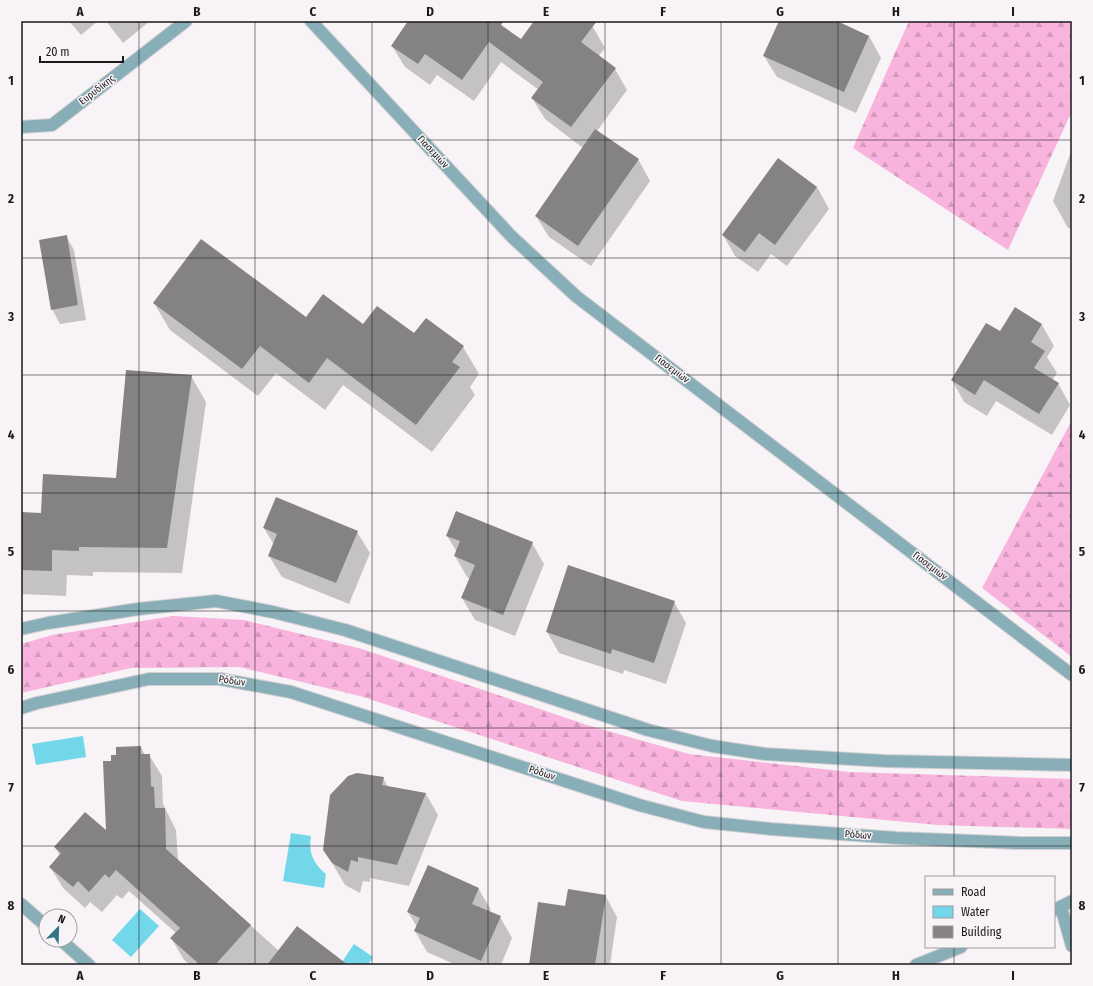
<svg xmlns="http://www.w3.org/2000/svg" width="1093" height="986" font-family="'Fira Sans Condensed',sans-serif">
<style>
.forest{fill:url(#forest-firs)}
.water{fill:#73d7ea}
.shadow{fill:#0003}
.building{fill:#858284}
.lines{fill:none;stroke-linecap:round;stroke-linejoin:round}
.minor-casing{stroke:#d4d0d3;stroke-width:14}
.minor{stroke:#88afb7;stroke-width:12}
.grid{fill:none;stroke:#1b191a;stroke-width:1;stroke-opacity:0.55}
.labels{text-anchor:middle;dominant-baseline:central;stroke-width:3;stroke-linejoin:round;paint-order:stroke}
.street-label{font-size:10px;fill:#1b191a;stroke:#f7f3f6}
.neatline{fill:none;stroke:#1b191a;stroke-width:1.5}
.grid-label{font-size:13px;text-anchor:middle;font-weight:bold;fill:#1b191a}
</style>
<defs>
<pattern id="forest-firs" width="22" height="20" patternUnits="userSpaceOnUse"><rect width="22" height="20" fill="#f9b4dd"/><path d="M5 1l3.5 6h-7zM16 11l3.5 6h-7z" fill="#d59abd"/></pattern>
</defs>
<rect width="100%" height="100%" fill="#f7f3f6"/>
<!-- forest -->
<g class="forest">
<polygon points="909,21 1072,21 1072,111 1008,250 853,148"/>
<polygon points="1072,420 1072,657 982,588"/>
<polygon points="174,616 244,620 362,649 587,725 689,754 849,772 1072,779 1072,829 938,825 682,801 360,696 239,667 131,668 21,693 21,644 52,635"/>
</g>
<!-- water -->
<g class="water">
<polygon points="83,736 86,757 36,765 32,744"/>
<path d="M 291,833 L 311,836 C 308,851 313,864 326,874 L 324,888 L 283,881 Z"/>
<polygon points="140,909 159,926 131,957 112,940"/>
<polygon points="354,944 373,957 368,965 340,965"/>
</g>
<!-- shadow -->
<g class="shadow">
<polygon points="69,21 98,21 81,35"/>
<polygon points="106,21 150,21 123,43"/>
<polygon points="409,21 493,21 521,40 535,21 585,21 593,27 605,48 598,57 615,69 627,90 597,131 638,159 650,181 591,266 549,237 536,216 583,148 545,119 532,98 539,90 501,62 474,101 437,75 430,85 405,67 392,46"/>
<polygon points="780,21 834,21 869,36 881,58 856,113 777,77 764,56"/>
<polygon points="1072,149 1072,229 1068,228 1053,201"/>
<polygon points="778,159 817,187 829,209 787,266 771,254 758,272 735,256 723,235"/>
<polygon points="66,236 74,250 86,320 60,324 52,309"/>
<polygon points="154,303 364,325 414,335 463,347 479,374 470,387 475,395 432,452 343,385 325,410 276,373 258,396 170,330"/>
<polygon points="1015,308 1042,325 1054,346 1047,357 1057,373 1052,380 1058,383 1070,405 1052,435 996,401 987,416 964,402 952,380 1001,332"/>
<polygon points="191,376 206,402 182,573 93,572 93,576 67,575 66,596 21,594 21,513 42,514 117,479"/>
<polygon points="264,528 357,532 370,553 349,604 282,577 269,556 274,545"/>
<polygon points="447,536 532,543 544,564 515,636 475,620 462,598 470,579 467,577 455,556 457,552"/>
<polygon points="674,602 686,623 666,684 624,670 623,674 559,653 547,632"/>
<polygon points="141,747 145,755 149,755 162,776 163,804 176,830 178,860 279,951 338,965 190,965 184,960 171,938 176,933 129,891 122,899 117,895 102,912 90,902 85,908 63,888 50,867 60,856 55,847 107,832 112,762"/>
<polygon points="383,778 388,787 426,794 438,815 409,886 370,878 370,882 363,881 360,893 345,885 324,849"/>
<polygon points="478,888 491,910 489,912 500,917 512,938 501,965 456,965 427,952 415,931 417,927 408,912"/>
<polygon points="605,895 617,917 610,965 530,965"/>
</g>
<!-- building -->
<g class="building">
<polygon points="408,21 503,21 501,25 521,39 534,21 597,21 581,42 616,68 571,127 531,98 543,82 489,42 462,80 425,54 418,64 391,46"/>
<polygon points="779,21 837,21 869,36 844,92 763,56"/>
<polygon points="595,129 639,159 578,246 535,216"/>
<polygon points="778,158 817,187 775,245 759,233 745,252 722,235"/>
<polygon points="67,235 78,305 51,310 39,240"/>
<polygon points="201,239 306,317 323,294 363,324 377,306 414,333 426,318 464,346 452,362 460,367 416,425 327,358 309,383 260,346 242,369 153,303"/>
<polygon points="1015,307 1042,324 1031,342 1045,351 1034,368 1059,383 1039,414 984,380 975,395 951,380 986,323 1000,331"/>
<polygon points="126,370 192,375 167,548 79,547 79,551 52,550 52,571 21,570 21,512 41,513 43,474 116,478"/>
<polygon points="276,497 358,531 336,583 268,556 277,534 263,528"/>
<polygon points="456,511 533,542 503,615 461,598 475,565 454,556 460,541 446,536"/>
<polygon points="568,565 675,601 654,663 612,649 611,654 546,632"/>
<polygon points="141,746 141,754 150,754 151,786 154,787 155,808 165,808 166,849 251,925 215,965 200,965 170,938 180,928 116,870 109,878 105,874 89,892 78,881 73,887 49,867 61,853 54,847 85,812 106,830 103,761 111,761 111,755 116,755 116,747"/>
<polygon points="357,773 384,777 382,785 426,793 397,865 358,857 358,862 351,860 348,872 332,863 323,850 330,795 348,776"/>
<polygon points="428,865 479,888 472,904 501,916 481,961 414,931 420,918 407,912"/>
<polygon points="568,889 606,895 595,965 529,965 538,902 565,906"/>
<polygon points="297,926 348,965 267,965"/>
</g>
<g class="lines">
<defs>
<g id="minor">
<polyline points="311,21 512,237 577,297 1072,675"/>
<polyline points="21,127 52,125 186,21"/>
<polyline points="21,629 48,623 138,609 216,601 273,612 345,630 648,730 712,746 765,754 885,761 1072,765"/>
<polyline points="21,708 37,703 149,679 220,679 291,692 639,805 704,822 771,829 897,838 1021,843 1072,843"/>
<polyline points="21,904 46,926"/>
<polyline points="1061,907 1072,946"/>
<polyline points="1054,910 1072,901"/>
<polyline points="61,940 89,965"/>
<polyline points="916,965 961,947"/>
</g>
</defs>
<!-- minor casing -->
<use href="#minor" class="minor-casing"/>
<!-- minor -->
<use href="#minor" class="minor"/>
</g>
<!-- grid -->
<path class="grid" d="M 139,21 L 139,965M 255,21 L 255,965M 372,21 L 372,965M 488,21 L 488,965M 605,21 L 605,965M 721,21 L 721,965M 838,21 L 838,965M 954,21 L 954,877M 21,140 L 1072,140M 21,258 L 1072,258M 21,375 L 1072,375M 21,493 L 1072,493M 21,611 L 1072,611M 21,728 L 1072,728M 21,846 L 1072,846M 954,947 L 954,965"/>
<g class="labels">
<!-- street labels -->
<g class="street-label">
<text transform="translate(97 90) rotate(-38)">Ευρυδίκης</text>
<text transform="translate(433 152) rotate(47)">Γιασεμιών</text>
<text transform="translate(672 369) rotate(37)">Γιασεμιών</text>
<text transform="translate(930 566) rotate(37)">Γιασεμιών</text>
<text transform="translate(232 681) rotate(8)">Ρόδων</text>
<text transform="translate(542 773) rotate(18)">Ρόδων</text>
<text transform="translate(858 835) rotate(4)">Ρόδων</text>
</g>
</g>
<!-- border -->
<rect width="1093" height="986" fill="none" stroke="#f7f3f6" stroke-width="44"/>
<!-- legend -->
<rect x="925" y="876" width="130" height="72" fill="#f7f3f6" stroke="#9f9c9e"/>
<rect x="933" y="889" width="20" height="6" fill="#88afb7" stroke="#9f9c9e"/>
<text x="961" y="896" font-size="12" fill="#1b191a">Road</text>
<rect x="933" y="906" width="20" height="12" fill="#73d7ea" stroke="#9f9c9e"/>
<text x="961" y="916" font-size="12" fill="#1b191a">Water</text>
<rect x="933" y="926" width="20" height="12" fill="#858284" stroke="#9f9c9e"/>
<text x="961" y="936" font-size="12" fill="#1b191a">Building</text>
<!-- north arrow -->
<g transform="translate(58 928) rotate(23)"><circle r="19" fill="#f7f3f6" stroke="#9f9c9e"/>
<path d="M0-3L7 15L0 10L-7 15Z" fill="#2f7582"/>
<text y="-6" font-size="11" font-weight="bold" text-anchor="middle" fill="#1b191a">N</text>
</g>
<!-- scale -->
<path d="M40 56v6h83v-6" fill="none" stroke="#1b191a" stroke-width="2"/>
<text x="46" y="56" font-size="12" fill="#1b191a" stroke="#f7f3f6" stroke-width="3" paint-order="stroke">20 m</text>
<rect x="22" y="22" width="1049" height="942" class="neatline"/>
<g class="grid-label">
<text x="80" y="16">A</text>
<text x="197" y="16">B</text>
<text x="313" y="16">C</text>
<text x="430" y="16">D</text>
<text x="546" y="16">E</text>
<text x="663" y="16">F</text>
<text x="780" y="16">G</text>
<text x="896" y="16">H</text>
<text x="1013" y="16">I</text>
<text x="11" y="85">1</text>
<text x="1082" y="85">1</text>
<text x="11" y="203">2</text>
<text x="1082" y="203">2</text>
<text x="11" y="321">3</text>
<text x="1082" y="321">3</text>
<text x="11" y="439">4</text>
<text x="1082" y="439">4</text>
<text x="11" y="556">5</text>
<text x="1082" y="556">5</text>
<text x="11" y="674">6</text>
<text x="1082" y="674">6</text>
<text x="11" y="792">7</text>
<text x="1082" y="792">7</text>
<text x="11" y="910">8</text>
<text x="1082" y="910">8</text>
<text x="80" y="980">A</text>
<text x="197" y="980">B</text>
<text x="313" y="980">C</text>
<text x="430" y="980">D</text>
<text x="546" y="980">E</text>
<text x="663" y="980">F</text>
<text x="780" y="980">G</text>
<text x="896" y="980">H</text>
<text x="1013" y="980">I</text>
</g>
</svg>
